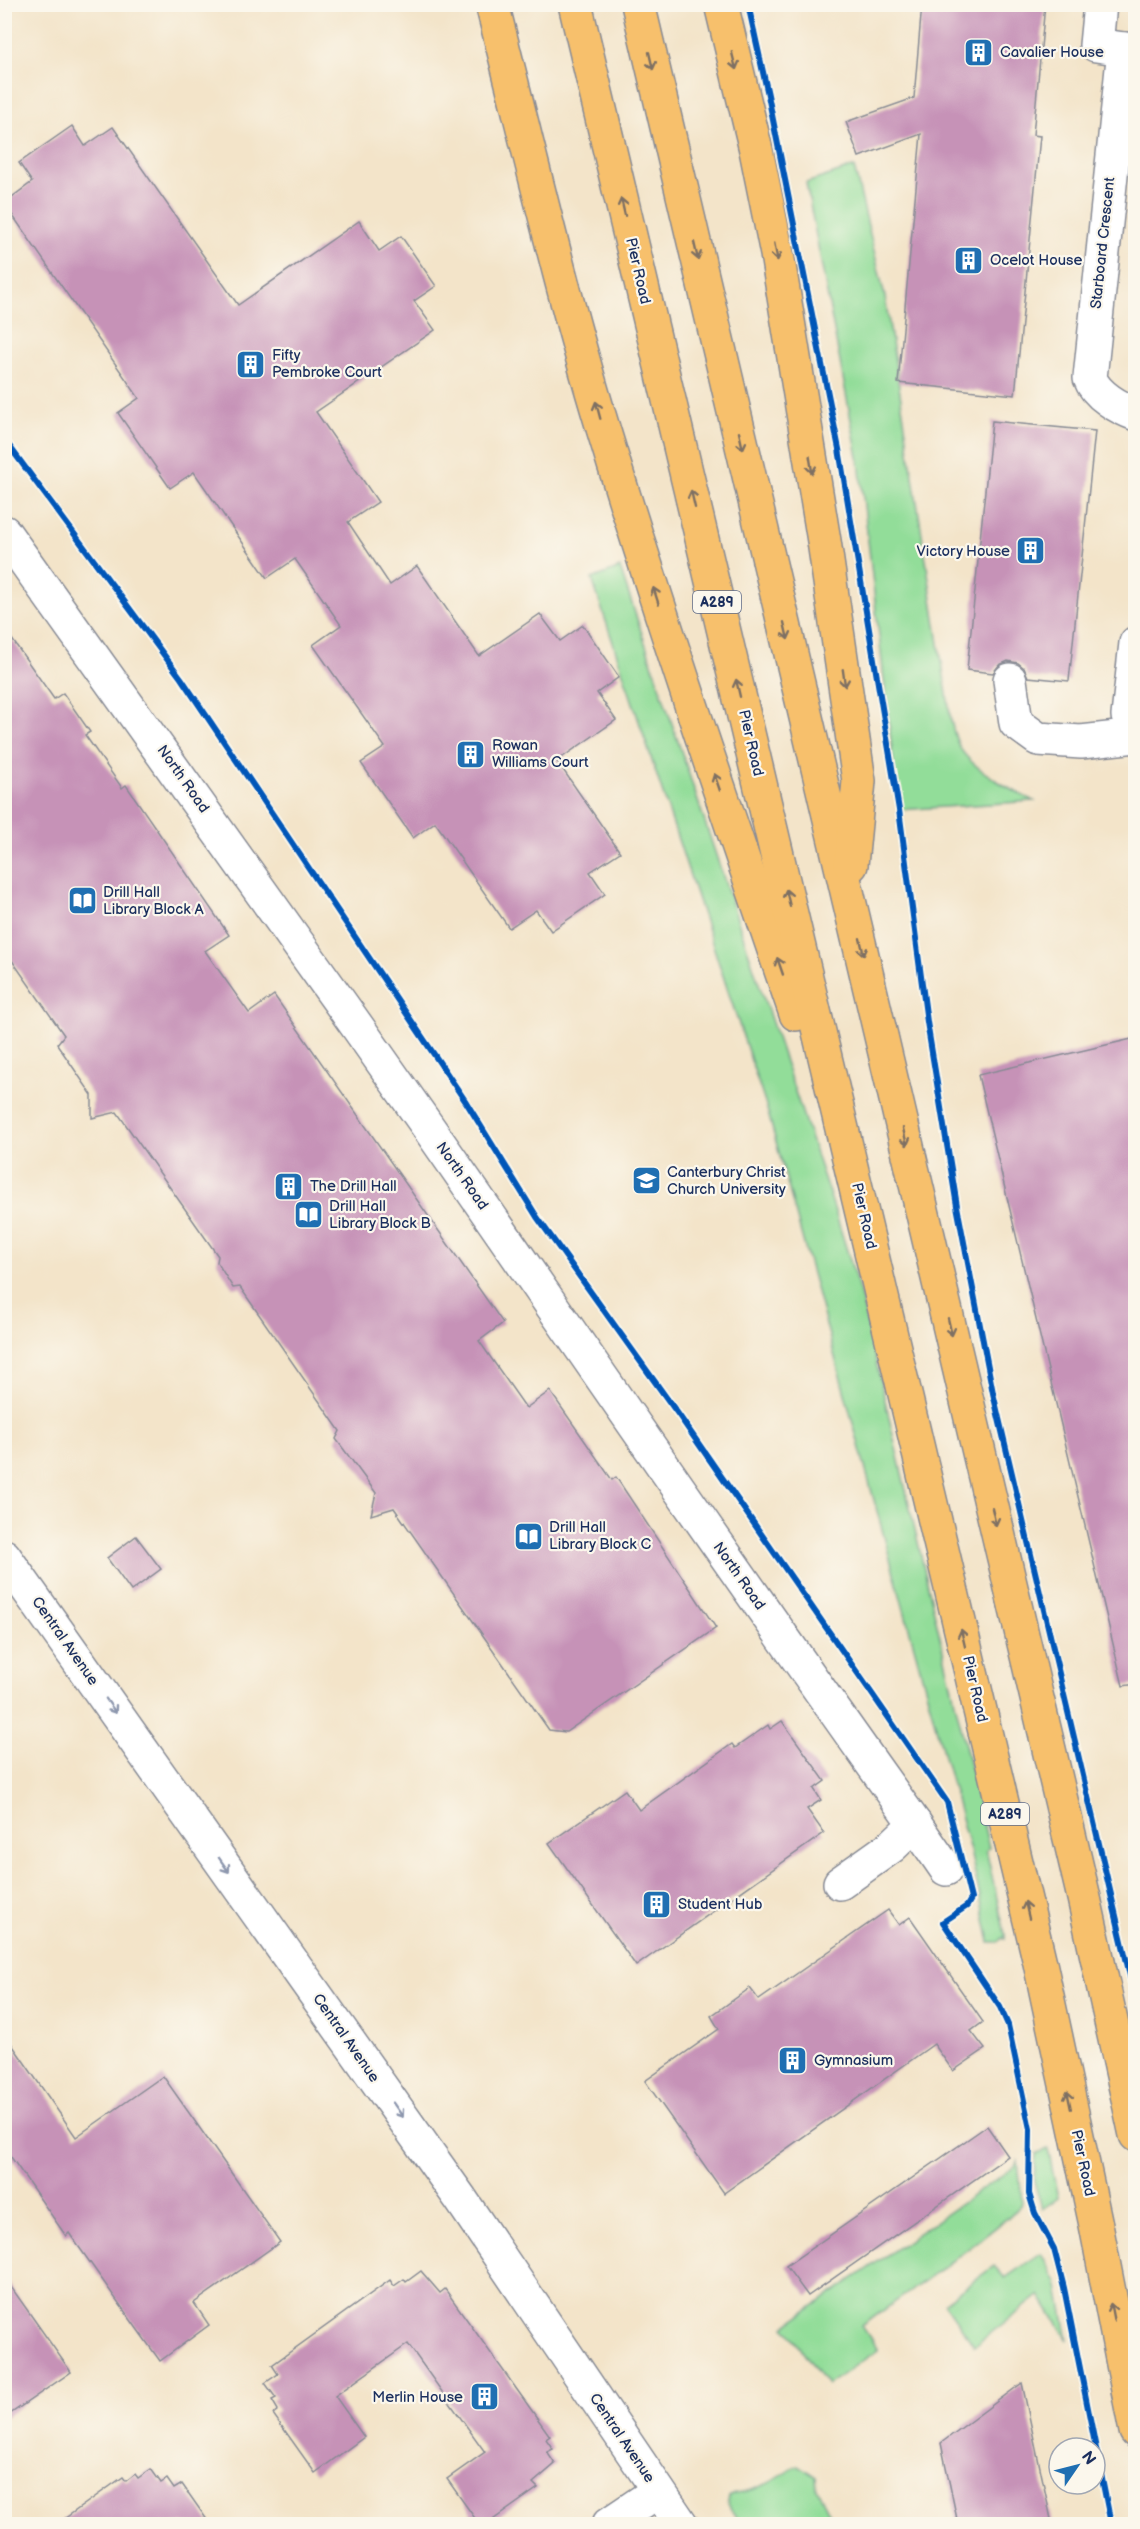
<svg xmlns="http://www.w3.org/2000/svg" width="1140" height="2529" font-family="'Balsamiq Sans',sans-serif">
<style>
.green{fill:#92dd99;stroke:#56867c;stroke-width:1.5}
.building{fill:#c692b7}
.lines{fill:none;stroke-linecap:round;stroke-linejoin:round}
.street-casing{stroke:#878a94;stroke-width:36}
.primary-casing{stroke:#878a94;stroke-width:36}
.street{stroke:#fff;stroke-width:33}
.primary{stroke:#f7c06c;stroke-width:33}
.cycleway-casing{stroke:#fbf7ec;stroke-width:10}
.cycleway{stroke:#0057b8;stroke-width:6}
.oneway{stroke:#7e7064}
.oneway2{stroke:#8d97ae}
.labels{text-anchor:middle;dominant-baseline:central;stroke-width:4.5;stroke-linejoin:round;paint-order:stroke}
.shield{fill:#fbf7ec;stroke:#5e6b89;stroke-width:1.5}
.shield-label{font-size:14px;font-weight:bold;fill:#1b2f5e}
.poi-label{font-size:15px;fill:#1b2f5e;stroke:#fbf7ec;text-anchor:start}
.street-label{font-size:15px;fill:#1b2f5e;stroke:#fbf7ec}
</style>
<rect width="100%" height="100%" fill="#fbf7ec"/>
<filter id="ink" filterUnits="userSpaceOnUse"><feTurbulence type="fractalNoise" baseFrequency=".0167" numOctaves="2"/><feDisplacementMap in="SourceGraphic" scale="12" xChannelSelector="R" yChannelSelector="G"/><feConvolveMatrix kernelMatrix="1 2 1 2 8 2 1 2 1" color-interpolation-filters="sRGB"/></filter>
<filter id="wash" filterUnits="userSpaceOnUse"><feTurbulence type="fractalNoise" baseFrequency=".008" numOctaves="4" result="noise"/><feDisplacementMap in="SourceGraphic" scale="24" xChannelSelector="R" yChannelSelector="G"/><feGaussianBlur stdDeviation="1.35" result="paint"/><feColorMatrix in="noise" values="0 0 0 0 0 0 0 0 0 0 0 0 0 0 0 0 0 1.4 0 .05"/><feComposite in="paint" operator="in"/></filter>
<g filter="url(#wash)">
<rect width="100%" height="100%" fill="#f3e4c9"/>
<!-- green -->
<g class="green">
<path d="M 854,167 L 885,297 L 945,682 C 949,703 950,727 959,746 C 970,768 1013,791 1034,801 L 899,810 L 859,462 L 806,183 Z"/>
<polygon points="620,568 833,1205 860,1293 989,1848 986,1850 1005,1934 1005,1939 1003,1938 998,1942 990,1942 970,1851 767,1109 592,579"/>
<polygon points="1048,2149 1058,2198 1042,2209 1034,2181 1036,2154"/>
<path d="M 1018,2161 L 1022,2202 C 1018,2217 884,2309 862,2326 L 878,2350 L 827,2385 L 785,2326 L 1015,2166 Z"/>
<polygon points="1041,2253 1057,2282 1068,2340 1040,2295 974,2346 944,2303 994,2266 1005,2278"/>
<path d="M 798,2465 L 816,2477 L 817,2488 L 835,2524 L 739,2524 L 727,2502 L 728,2497 C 736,2492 746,2492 755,2489 C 771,2483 784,2475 798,2465 Z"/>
</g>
<g id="blocks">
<!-- building -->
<g class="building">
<polygon points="922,4 1045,4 1033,135 1040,136 1015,395 898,383 921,134 859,157 846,122 914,98"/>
<polygon points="72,126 85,146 113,127 238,305 359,221 379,251 401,236 436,286 414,301 435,330 316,412 378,502 348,522 390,585 417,566 479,656 540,614 560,641 583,625 619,677 597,693 616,720 557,761 620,852 590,872 605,894 551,931 536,910 509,928 435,822 413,838 361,763 385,747 313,645 341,625 295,559 267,578 194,472 170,488 118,413 139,398 4,203 32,182 19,163"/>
<polygon points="992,421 1095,431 1069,681 1028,677 1024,668 1018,663 1008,661 999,665 993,673 967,670"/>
<polygon points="4,628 54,699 63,693 90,732 85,735 122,788 126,785 229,935 205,951 249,1013 274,995 503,1323 479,1341 526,1408 550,1391 612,1480 616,1477 716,1628 566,1732 549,1730 394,1508 371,1515 376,1493 336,1439 340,1431 240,1287 233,1288 217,1262 218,1256 117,1112 92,1118 92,1095 57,1044 64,1035 4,949"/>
<polygon points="1136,1038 1136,1684 1123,1686 978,1075"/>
<polygon points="136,1536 161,1569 131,1591 107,1558"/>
<polygon points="782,1721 825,1781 814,1789 821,1800 807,1809 824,1833 636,1966 549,1843 625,1790 639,1810 732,1744 735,1748 768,1725 770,1729"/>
<polygon points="888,1910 899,1925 910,1917 983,2022 971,2031 985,2049 953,2071 934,2044 724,2193 645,2081 719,2029 711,2016 750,1988 759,2000"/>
<polygon points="4,2033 76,2137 163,2076 280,2242 194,2303 209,2325 160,2361 69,2233 66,2236 4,2147"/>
<polygon points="987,2126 1008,2156 808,2296 786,2266"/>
<polygon points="421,2271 440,2293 445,2289 550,2436 546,2439 553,2449 547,2452 555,2464 533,2483 538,2488 487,2524 479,2524 447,2479 485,2452 408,2344 335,2396 364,2437 315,2473 273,2414 278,2410 272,2400 276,2398 265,2383 278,2374 272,2365 390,2280 394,2286 404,2279 406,2282"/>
<polygon points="4,2277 71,2372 4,2418"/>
<polygon points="1022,2383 1052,2524 958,2524 941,2443"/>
<polygon points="151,2469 161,2483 167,2479 174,2489 182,2484 210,2524 57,2524 123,2477 126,2481 135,2474 138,2478"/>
</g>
</g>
</g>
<g filter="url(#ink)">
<use href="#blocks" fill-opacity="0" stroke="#878a94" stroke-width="1.5"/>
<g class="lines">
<defs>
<g id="street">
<polyline points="1100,4 1096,45 1124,49"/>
<path d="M 1136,50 L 1124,49 L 1090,378 C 1096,395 1119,408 1136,414"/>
<path d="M 4,532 C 147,730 288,928 428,1127 C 590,1360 750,1594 915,1824 L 892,1846 L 840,1883"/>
<polyline points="1136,643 1128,716 1136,733"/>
<polyline points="1010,680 1016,723 1038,739 1081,742 1136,736"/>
<polyline points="4,1556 460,2198 681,2524"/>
<polyline points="915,1824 946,1869"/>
<polyline points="609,2524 658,2491"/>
</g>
<g id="primary">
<path d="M 492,4 C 528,145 560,286 602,425 C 662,623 729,819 796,1014"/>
<polyline points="575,4 1040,1963 1096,2225 1136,2431"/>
<polyline points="638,4 1084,1898 1136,2135"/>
<polyline points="721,4 756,150 777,254 824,541 859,781 851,865"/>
</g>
</defs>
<!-- street casing -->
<use href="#street" class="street-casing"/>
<!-- primary casing -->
<use href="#primary" class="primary-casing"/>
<!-- street -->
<use href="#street" class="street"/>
<!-- primary -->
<use href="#primary" class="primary"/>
<defs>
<g id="cycleway">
<polyline points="748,4 768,95 839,449 899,810 927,1022 957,1206 993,1393 1136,2001"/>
<polyline points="4,439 181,678 466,1102 537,1217 678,1414 947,1802 971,1899 967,1906 943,1922 1000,2007 1008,2025 1030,2129 1029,2194 1035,2213 1054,2249 1064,2288 1111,2524"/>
</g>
</defs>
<!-- cycleway casing -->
<use href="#cycleway" class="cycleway-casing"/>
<!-- cycleway -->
<use href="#cycleway" class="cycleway"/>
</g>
<!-- one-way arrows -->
<defs><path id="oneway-shaft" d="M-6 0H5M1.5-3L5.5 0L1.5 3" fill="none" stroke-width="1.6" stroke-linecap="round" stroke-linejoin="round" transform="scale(1.5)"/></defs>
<g class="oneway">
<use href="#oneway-shaft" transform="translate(651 61) rotate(77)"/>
<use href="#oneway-shaft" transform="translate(734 61) rotate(76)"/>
<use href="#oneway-shaft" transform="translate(623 207) rotate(-103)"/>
<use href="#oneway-shaft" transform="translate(696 251) rotate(77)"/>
<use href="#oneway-shaft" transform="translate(776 252) rotate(79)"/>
<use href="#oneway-shaft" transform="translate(598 410) rotate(-105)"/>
<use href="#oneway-shaft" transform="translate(741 441) rotate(77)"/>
<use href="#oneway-shaft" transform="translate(811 465) rotate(81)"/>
<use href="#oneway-shaft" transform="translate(693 499) rotate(-103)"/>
<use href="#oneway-shaft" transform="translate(656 596) rotate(-108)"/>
<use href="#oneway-shaft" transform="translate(786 631) rotate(77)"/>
<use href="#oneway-shaft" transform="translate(844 678) rotate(82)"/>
<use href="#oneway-shaft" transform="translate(738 688) rotate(-103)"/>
<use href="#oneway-shaft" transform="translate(717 782) rotate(-109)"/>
<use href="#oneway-shaft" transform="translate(788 898) rotate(-103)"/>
<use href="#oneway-shaft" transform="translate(862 947) rotate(77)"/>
<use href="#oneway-shaft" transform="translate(780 966) rotate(-109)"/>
<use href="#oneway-shaft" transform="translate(905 1137) rotate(77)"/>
<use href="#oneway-shaft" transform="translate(950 1327) rotate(77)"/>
<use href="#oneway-shaft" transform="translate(994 1517) rotate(77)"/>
<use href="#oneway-shaft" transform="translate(963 1638) rotate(-103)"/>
<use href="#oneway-shaft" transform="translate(1027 1910) rotate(-103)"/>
<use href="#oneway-shaft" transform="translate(1069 2100) rotate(-102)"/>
<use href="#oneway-shaft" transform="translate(1112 2312) rotate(-101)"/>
</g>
<g class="oneway2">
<use href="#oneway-shaft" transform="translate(111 1706) rotate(55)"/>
<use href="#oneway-shaft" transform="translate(224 1865) rotate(55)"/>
<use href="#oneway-shaft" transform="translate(398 2110) rotate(55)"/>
</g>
</g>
<!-- icons -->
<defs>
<symbol id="building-square" viewBox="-11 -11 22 22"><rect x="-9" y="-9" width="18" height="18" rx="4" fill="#1f6fb2" stroke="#fbf7ec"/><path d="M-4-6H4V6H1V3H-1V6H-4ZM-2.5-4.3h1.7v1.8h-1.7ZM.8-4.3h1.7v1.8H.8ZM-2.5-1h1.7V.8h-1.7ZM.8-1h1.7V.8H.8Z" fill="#fff"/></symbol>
<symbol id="library-square" viewBox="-11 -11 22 22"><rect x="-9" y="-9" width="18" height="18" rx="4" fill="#1f6fb2" stroke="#fbf7ec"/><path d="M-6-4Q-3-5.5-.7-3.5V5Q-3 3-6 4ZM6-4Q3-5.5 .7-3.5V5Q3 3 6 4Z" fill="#fff"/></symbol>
<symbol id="university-square" viewBox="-11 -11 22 22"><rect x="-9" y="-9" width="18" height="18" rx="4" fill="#1f6fb2" stroke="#fbf7ec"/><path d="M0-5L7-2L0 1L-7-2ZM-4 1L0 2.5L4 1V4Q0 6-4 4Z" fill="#fff"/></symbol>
</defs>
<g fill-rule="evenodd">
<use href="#building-square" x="962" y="36" width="33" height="33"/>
<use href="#building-square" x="952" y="244" width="33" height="33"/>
<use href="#building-square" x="234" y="348" width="33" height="33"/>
<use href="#building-square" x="1014" y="534" width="33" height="33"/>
<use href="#building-square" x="454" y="738" width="33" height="33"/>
<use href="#library-square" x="66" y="884" width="33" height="33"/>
<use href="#university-square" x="630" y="1164" width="33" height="33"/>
<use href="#building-square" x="272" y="1170" width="33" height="33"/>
<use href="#library-square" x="292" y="1198" width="33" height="33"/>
<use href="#library-square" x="512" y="1520" width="33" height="33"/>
<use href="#building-square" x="640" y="1888" width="33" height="33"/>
<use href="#building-square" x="776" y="2044" width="33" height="33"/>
<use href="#building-square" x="468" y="2380" width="33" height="33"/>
</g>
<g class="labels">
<!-- shield labels -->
<g class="shield">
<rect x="693" y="591" width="48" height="22" rx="4.5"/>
<rect x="981" y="1803" width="48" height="22" rx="4.5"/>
</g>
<g class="shield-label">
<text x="717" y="602">A289</text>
<text x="1005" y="1814">A289</text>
</g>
<!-- poi labels -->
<g class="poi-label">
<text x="1000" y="52">Cavalier House</text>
<text x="990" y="260">Ocelot House</text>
<text x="272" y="355">Fifty<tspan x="272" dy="17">Pembroke Court</tspan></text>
<text x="1010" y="551" text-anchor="end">Victory House</text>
<text x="492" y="745">Rowan<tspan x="492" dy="17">Williams Court</tspan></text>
<text x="103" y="892">Drill Hall<tspan x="103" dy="17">Library Block A</tspan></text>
<text x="667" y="1172">Canterbury Christ<tspan x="667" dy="17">Church University</tspan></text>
<text x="310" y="1186">The Drill Hall</text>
<text x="329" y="1206">Drill Hall<tspan x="329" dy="17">Library Block B</tspan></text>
<text x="549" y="1527">Drill Hall<tspan x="549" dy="17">Library Block C</tspan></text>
<text x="678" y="1904">Student Hub</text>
<text x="814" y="2060">Gymnasium</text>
<text x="463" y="2397" text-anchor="end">Merlin House</text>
</g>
<!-- street labels -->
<g class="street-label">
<text transform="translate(1103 243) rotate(-84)">Starboard Crescent</text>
<text transform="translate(638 271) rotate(77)">Pier Road</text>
<text transform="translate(751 743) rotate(77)">Pier Road</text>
<text transform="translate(183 779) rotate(55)">North Road</text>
<text transform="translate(462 1176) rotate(55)">North Road</text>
<text transform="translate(864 1216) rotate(77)">Pier Road</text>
<text transform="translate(739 1576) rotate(55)">North Road</text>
<text transform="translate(65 1641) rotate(55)">Central Avenue</text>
<text transform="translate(975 1689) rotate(77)">Pier Road</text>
<text transform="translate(346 2038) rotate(55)">Central Avenue</text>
<text transform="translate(1083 2163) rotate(78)">Pier Road</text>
<text transform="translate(622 2438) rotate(56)">Central Avenue</text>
</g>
</g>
<!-- margin -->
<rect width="1140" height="2529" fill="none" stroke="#fbf7ec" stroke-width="24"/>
<!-- north arrow -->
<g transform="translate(1077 2466) rotate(55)"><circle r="28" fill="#fbf7ec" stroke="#a1a7b3" stroke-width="1.5"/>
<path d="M0-4.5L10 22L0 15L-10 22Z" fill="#1f6fb2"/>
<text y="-9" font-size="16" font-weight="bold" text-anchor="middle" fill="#1b2f5e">N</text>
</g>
</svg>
